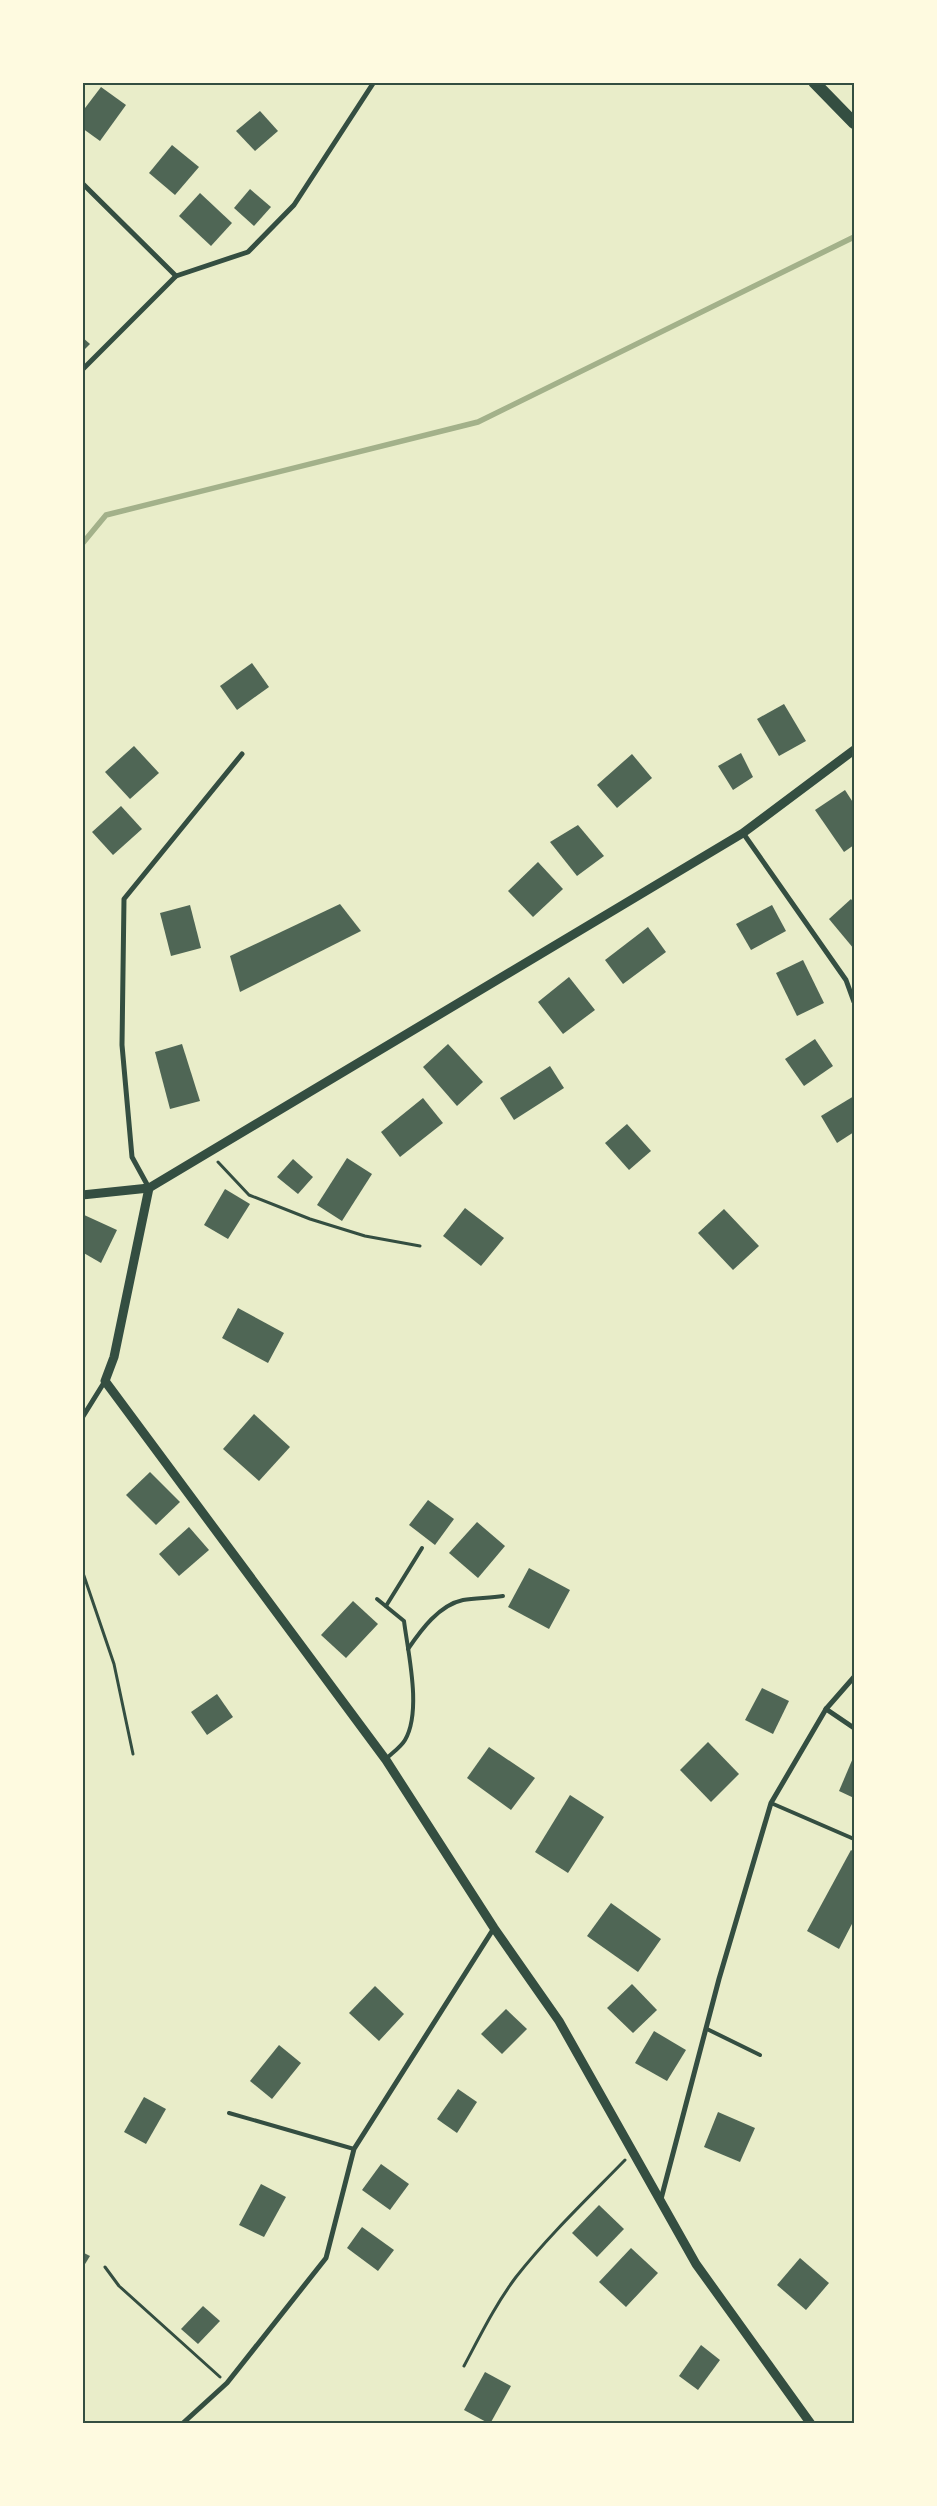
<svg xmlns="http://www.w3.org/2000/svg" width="937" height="2506" font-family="'Roboto Serif',serif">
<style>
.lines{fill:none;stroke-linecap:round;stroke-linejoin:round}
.stream{stroke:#a3b18a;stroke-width:5.5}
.building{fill:#4f6655}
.path{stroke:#344e41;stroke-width:3}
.service{stroke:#344e41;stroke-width:4}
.minor{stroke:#344e41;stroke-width:5}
.tertiary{stroke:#344e41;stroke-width:9}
.primary{stroke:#344e41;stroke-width:12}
.neatline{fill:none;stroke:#344e41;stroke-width:2}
</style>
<rect width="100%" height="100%" fill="#e9edc9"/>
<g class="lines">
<!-- stream -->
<polyline class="stream" points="82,544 106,515 478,422 854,237"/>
</g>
<!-- building -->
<g class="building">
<polygon points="101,87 126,105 100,141 82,128 82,112"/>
<polygon points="260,111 278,131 255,151 236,131"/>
<polygon points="172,145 199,167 175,195 149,173"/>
<polygon points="250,189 271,207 254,226 234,208"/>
<polygon points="200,193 232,223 211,246 179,216"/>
<polygon points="82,337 90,344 82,352"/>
<polygon points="252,663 269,687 237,710 220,686"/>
<polygon points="784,704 806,741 779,756 757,719"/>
<polygon points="134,746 159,773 130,799 105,772"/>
<polygon points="741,753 753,777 733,790 718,766"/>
<polygon points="632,754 652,778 617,808 597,785"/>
<polygon points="845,790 854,804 854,845 844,852 815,810"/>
<polygon points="121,806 142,829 113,855 92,832"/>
<polygon points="578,825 604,856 577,876 550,842"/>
<polygon points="538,862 563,889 533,917 508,891"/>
<polygon points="851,899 854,903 854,949 829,919"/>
<polygon points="340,904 361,931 240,992 230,956"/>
<polygon points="190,905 201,948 171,956 160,913"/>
<polygon points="772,905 786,931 751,950 736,924"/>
<polygon points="648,927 666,952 623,984 605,960"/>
<polygon points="803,960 824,1003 797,1016 776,973"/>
<polygon points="569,977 595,1010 563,1034 538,1002"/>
<polygon points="815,1039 833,1066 804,1086 785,1059"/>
<polygon points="182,1044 200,1101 170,1109 155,1052"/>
<polygon points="448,1044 483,1082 457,1106 423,1067"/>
<polygon points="550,1066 564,1088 514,1120 500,1098"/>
<polygon points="854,1096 854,1132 837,1143 821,1116"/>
<polygon points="423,1098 443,1123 400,1157 381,1132"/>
<polygon points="627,1124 651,1151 629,1170 605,1143"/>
<polygon points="347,1158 372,1174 342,1221 317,1205"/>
<polygon points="293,1159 313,1177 298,1194 277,1177"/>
<polygon points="225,1189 250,1204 228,1239 204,1225"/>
<polygon points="465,1208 504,1238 481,1266 443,1236"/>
<polygon points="724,1209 759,1246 733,1270 698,1233"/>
<polygon points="82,1214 117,1230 101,1263 82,1252"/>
<polygon points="238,1308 284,1333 268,1363 222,1338"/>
<polygon points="254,1414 290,1447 259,1481 223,1449"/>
<polygon points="150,1472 180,1502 156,1525 126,1495"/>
<polygon points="428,1500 454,1519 435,1545 409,1525"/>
<polygon points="477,1522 505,1546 478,1578 449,1553"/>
<polygon points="189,1527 209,1550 179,1576 159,1554"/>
<polygon points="529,1568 570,1590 549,1629 508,1607"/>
<polygon points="353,1601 378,1624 346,1658 321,1635"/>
<polygon points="762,1688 789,1701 773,1734 745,1720"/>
<polygon points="217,1694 233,1717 207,1735 191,1712"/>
<polygon points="708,1742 739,1774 711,1802 680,1770"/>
<polygon points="489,1747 535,1778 511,1810 467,1778"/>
<polygon points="853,1758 854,1759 854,1798 839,1791"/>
<polygon points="570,1795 604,1817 568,1873 535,1852"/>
<polygon points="851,1850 854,1852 854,1920 839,1949 807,1931"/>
<polygon points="611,1903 661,1939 638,1972 587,1936"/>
<polygon points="632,1984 657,2010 633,2033 607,2008"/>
<polygon points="375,1986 404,2014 379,2041 349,2013"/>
<polygon points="506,2009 527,2029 502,2054 481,2034"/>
<polygon points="654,2031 686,2050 667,2081 635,2063"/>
<polygon points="279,2045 301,2063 272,2099 250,2081"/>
<polygon points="458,2089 477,2102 457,2133 437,2119"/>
<polygon points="144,2097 166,2109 146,2144 124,2132"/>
<polygon points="718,2112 755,2128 740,2162 704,2147"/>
<polygon points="381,2164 409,2184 390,2210 362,2190"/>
<polygon points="261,2184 286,2197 264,2237 239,2225"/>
<polygon points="599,2205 624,2229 597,2257 572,2233"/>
<polygon points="362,2227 394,2250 378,2271 347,2248"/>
<polygon points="631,2248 658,2273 626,2307 599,2282"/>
<polygon points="82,2252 90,2256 82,2269"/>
<polygon points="800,2258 829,2283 806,2310 777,2285"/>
<polygon points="203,2306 220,2321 198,2344 181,2329"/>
<polygon points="701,2345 720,2360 698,2390 679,2376"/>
<polygon points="485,2372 511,2386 490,2424 464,2410"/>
</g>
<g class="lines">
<!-- path -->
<g class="path">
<polyline points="218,1162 249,1195 310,1219 365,1236 420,1246"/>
<polyline points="82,1564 83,1573 114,1664 133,1754"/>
<polyline points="105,2267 119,2286 220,2377"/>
<path d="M 464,2366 C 480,2336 495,2305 516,2277 C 549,2235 588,2198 625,2160"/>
</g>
<!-- service -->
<g class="service">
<path d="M 377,1599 L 404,1621 C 408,1653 422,1711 405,1740 C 401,1747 392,1753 386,1759"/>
<polyline points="386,1606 422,1548"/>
<path d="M 408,1649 C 421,1630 439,1605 463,1600 C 476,1598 490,1598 503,1596"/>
<polyline points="771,1803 854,1839"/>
<polyline points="707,2029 760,2055"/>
<polyline points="229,2113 354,2149"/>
</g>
<!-- minor -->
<g class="minor">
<polyline points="82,183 176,276"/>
<polyline points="82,370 176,276 248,252 294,205 374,82"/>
<polyline points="743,833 846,980 854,1002"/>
<polyline points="149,1188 132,1157 122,1045 124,899 242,754"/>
<polyline points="82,1418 105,1381"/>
<polyline points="826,1709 854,1728"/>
<polyline points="661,2199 719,1979 771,1803 826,1709 854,1677"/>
<polyline points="182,2424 227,2383 326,2258 354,2149 494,1928"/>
</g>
<!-- tertiary -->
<g class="tertiary">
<polyline points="149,1188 114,1357 105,1381 386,1760 494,1928 559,2021 696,2264 811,2424"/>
<polyline points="82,1195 149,1188 743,833 854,750"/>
</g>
<!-- primary -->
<polyline class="primary" points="814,82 854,123"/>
</g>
<!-- border -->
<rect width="937" height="2506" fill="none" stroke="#fefae0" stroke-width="168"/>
<rect x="84" y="84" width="769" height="2338" class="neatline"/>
</svg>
